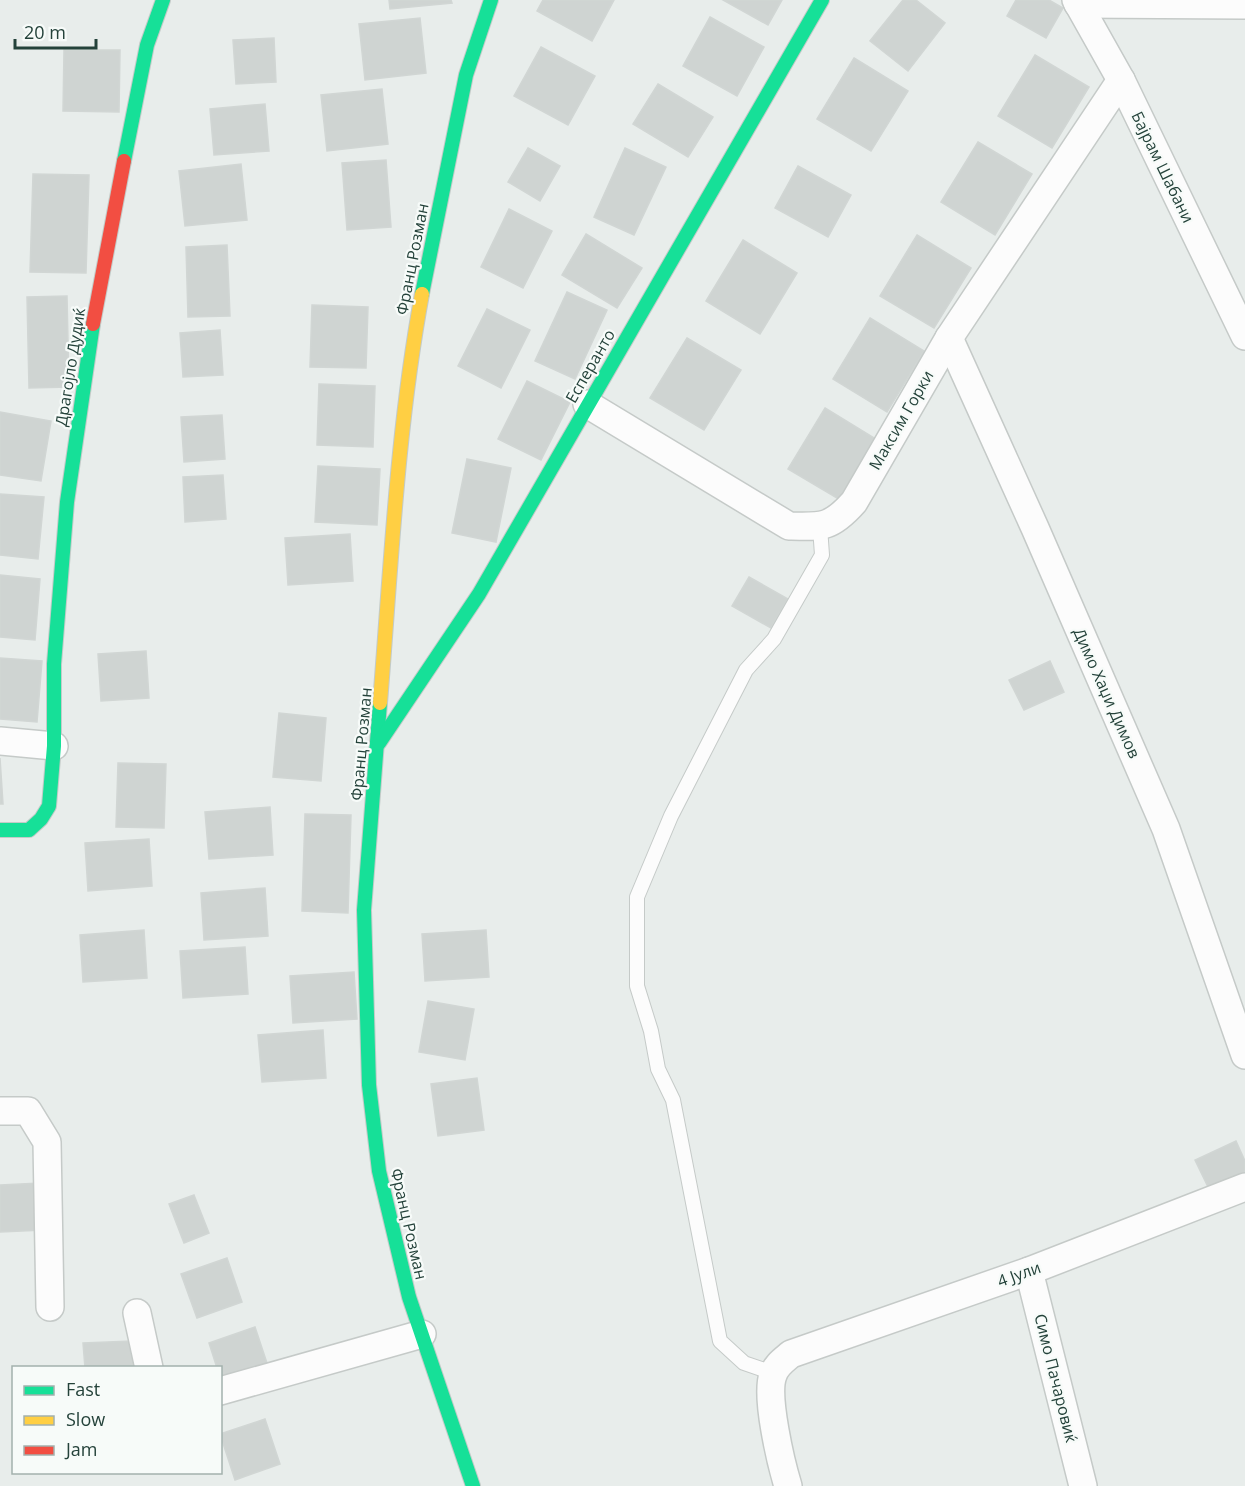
<svg xmlns="http://www.w3.org/2000/svg" width="1245" height="1486" font-family="'Open Sans',sans-serif">
<style>
.building{fill:#cfd4d2;stroke:#d1d6d4;stroke-width:1.5}
.lines{fill:none;stroke-linecap:round;stroke-linejoin:round}
.lane-casing{stroke:#c5cac8;stroke-width:16}
.street-casing{stroke:#c5cac8;stroke-width:30}
.fast-casing{stroke:#c3cbc8;stroke-width:16}
.slow-casing{stroke:#c3cbc8;stroke-width:16}
.jam-casing{stroke:#c3cbc8;stroke-width:16}
.lane{stroke:#fcfcfc;stroke-width:14}
.street{stroke:#fcfcfc;stroke-width:27}
.fast{stroke:#16e098;stroke-width:14}
.slow{stroke:#ffcf43;stroke-width:14}
.jam{stroke:#f24e42;stroke-width:14}
.labels{text-anchor:middle;dominant-baseline:central;stroke-width:4.5;stroke-linejoin:round;paint-order:stroke}
.street-label{font-size:16px;fill:#24423a;stroke:#f7fbf9}
</style>
<rect width="100%" height="100%" fill="#e8edeb"/>
<!-- building -->
<g class="building">
<polygon points="389,0 451,0 452,3 390,9"/>
<polygon points="543,0 614,0 592,41 537,11"/>
<polygon points="723,0 782,0 768,25"/>
<polygon points="903,0 916,0 945,23 908,71 870,41"/>
<polygon points="1016,0 1049,0 1063,8 1046,38 1007,16"/>
<polygon points="710,17 764,47 737,96 683,66"/>
<polygon points="420,18 426,73 365,80 359,24"/>
<polygon points="274,38 276,82 236,84 233,40"/>
<polygon points="541,47 595,76 568,125 514,96"/>
<polygon points="64,50 120,50 119,112 63,111"/>
<polygon points="1035,55 1089,87 1052,148 998,116"/>
<polygon points="854,58 908,91 871,151 817,119"/>
<polygon points="658,84 713,117 688,157 633,124"/>
<polygon points="382,89 388,144 327,151 321,95"/>
<polygon points="265,104 269,151 214,155 210,109"/>
<polygon points="978,142 1032,174 995,235 941,202"/>
<polygon points="528,148 560,166 540,201 508,182"/>
<polygon points="625,148 666,167 634,235 594,217"/>
<polygon points="386,160 391,227 347,230 342,163"/>
<polygon points="241,164 247,220 185,226 179,171"/>
<polygon points="798,166 851,195 828,237 775,208"/>
<polygon points="33,174 89,175 86,273 30,272"/>
<polygon points="509,209 552,231 523,288 481,267"/>
<polygon points="586,234 642,268 617,308 562,275"/>
<polygon points="917,235 971,268 934,328 880,296"/>
<polygon points="743,240 797,273 760,334 706,301"/>
<polygon points="227,245 230,316 188,317 186,247"/>
<polygon points="567,292 607,310 575,379 535,361"/>
<polygon points="67,296 69,387 29,388 27,297"/>
<polygon points="312,305 368,307 366,368 310,367"/>
<polygon points="487,309 530,330 501,388 458,366"/>
<polygon points="870,318 924,351 887,412 833,379"/>
<polygon points="220,330 223,375 183,377 180,333"/>
<polygon points="687,338 741,370 704,430 650,398"/>
<polygon points="527,381 570,402 541,460 498,439"/>
<polygon points="319,384 375,386 373,447 317,445"/>
<polygon points="825,408 879,441 842,501 788,469"/>
<polygon points="0,412 51,421 41,481 0,475"/>
<polygon points="222,415 225,459 184,462 181,417"/>
<polygon points="467,459 511,468 496,542 452,533"/>
<polygon points="318,466 380,469 377,525 315,522"/>
<polygon points="223,475 226,519 185,522 183,477"/>
<polygon points="0,494 44,497 38,559 0,555"/>
<polygon points="350,534 353,581 288,585 285,538"/>
<polygon points="0,575 40,579 35,640 0,637"/>
<polygon points="749,577 788,599 771,628 732,606"/>
<polygon points="146,651 149,698 101,701 98,654"/>
<polygon points="0,658 42,661 37,722 0,719"/>
<polygon points="1050,661 1064,692 1024,710 1009,680"/>
<polygon points="279,713 326,718 321,781 273,777"/>
<polygon points="0,758 3,804 0,804"/>
<polygon points="118,763 166,764 164,828 116,827"/>
<polygon points="270,807 273,855 209,859 205,812"/>
<polygon points="305,814 351,815 348,913 302,911"/>
<polygon points="149,839 152,886 88,891 85,843"/>
<polygon points="265,888 268,936 204,940 201,893"/>
<polygon points="144,930 147,978 83,982 80,935"/>
<polygon points="486,930 489,977 425,981 422,934"/>
<polygon points="245,947 248,994 183,998 180,951"/>
<polygon points="354,972 357,1019 293,1023 290,976"/>
<polygon points="428,1001 474,1009 465,1060 419,1052"/>
<polygon points="323,1030 326,1078 262,1082 258,1035"/>
<polygon points="477,1078 484,1130 438,1136 431,1084"/>
<polygon points="1236,1141 1245,1161 1245,1174 1210,1191 1195,1160"/>
<polygon points="40,1183 43,1230 0,1232 0,1185"/>
<polygon points="194,1195 209,1233 184,1243 169,1204"/>
<polygon points="227,1258 242,1302 197,1318 181,1274"/>
<polygon points="255,1327 270,1372 220,1377 220,1368 217,1368 209,1343"/>
<polygon points="132,1341 134,1368 85,1368 83,1343"/>
<polygon points="265,1419 280,1464 235,1480 220,1434"/>
</g>
<g class="lines">
<defs>
<polyline id="lane" points="773,1373 744,1363 720,1341 673,1100 658,1069 651,1031 637,986 637,897 671,816 746,670 774,639 822,555 820,527"/>
<g id="street">
<polyline points="1076,0 1121,80 1245,336"/>
<polyline points="1078,4 1245,5"/>
<polyline points="949,338 1035,528 1166,829 1245,1055"/>
<path d="M 587,404 L 789,526 C 822,527 831,528 854,502 L 949,338 L 1121,80"/>
<polyline points="0,741 54,746"/>
<polyline points="0,1111 28,1111 47,1142 50,1307"/>
<polyline points="1029,1271 1083,1486"/>
<polyline points="137,1313 149,1368"/>
<polyline points="220,1391 422,1334"/>
<path d="M 788,1486 C 781,1463 765,1396 773,1375 C 776,1365 784,1360 791,1354 L 1029,1271 L 1245,1187"/>
</g>
<g id="fast">
<polyline points="124,161 147,45 163,0"/>
<polyline points="422,294 466,75 491,0"/>
<polyline points="380,703 364,910 369,1085 379,1171 409,1297 473,1486"/>
<polyline points="379,743 479,594 822,0"/>
<polyline points="0,830 29,830 41,819 49,806 54,746 54,664 67,502 93,324"/>
</g>
<path id="slow" d="M 380,703 C 391,567 397,429 422,294"/>
<polyline id="jam" points="93,324 124,161"/>
</defs>
<!-- lane casing -->
<use href="#lane" class="lane-casing"/>
<!-- street casing -->
<use href="#street" class="street-casing"/>
<!-- fast casing -->
<use href="#fast" class="fast-casing"/>
<!-- slow casing -->
<use href="#slow" class="slow-casing"/>
<!-- jam casing -->
<use href="#jam" class="jam-casing"/>
<!-- lane -->
<use href="#lane" class="lane"/>
<!-- street -->
<use href="#street" class="street"/>
<!-- fast -->
<use href="#fast" class="fast"/>
<!-- slow -->
<use href="#slow" class="slow"/>
<!-- jam -->
<use href="#jam" class="jam"/>
</g>
<g class="labels">
<!-- street labels -->
<g class="street-label">
<text transform="translate(1163 167) rotate(64)">Бајрам Шабани</text>
<text transform="translate(412 259) rotate(-79)">Франц Розман</text>
<text transform="translate(590 366) rotate(-60)">Есперанто</text>
<text transform="translate(70 367) rotate(-81)">Драгојло Дудиќ</text>
<text transform="translate(901 420) rotate(-60)">Максим Горки</text>
<text transform="translate(1107 693) rotate(66)">Димо Хаџи Димов</text>
<text transform="translate(361 744) rotate(-85)">Франц Розман</text>
<text transform="translate(409 1224) rotate(77)">Франц Розман</text>
<text transform="translate(1019 1274) rotate(-20)">4 Јули</text>
<text transform="translate(1056 1378) rotate(76)">Симо Пачаровиќ</text>
</g>
</g>
<!-- legend -->
<rect x="12" y="1366" width="210" height="108" fill="#f7fbf9" stroke="#a3b1ad" stroke-width="1.5"/>
<rect x="24" y="1386" width="30" height="9" fill="#16e098" stroke="#a3b1ad" stroke-width="1.5"/>
<text x="66" y="1396" font-size="18" fill="#24423a">Fast</text>
<rect x="24" y="1416" width="30" height="9" fill="#ffcf43" stroke="#a3b1ad" stroke-width="1.5"/>
<text x="66" y="1426" font-size="18" fill="#24423a">Slow</text>
<rect x="24" y="1446" width="30" height="9" fill="#f24e42" stroke="#a3b1ad" stroke-width="1.5"/>
<text x="66" y="1456" font-size="18" fill="#24423a">Jam</text>
<!-- scale -->
<path d="M15 39v9h81v-9" fill="none" stroke="#24423a" stroke-width="3"/>
<text x="24" y="39" font-size="18" fill="#24423a" stroke="#f7fbf9" stroke-width="4.5" paint-order="stroke">20 m</text>
</svg>
